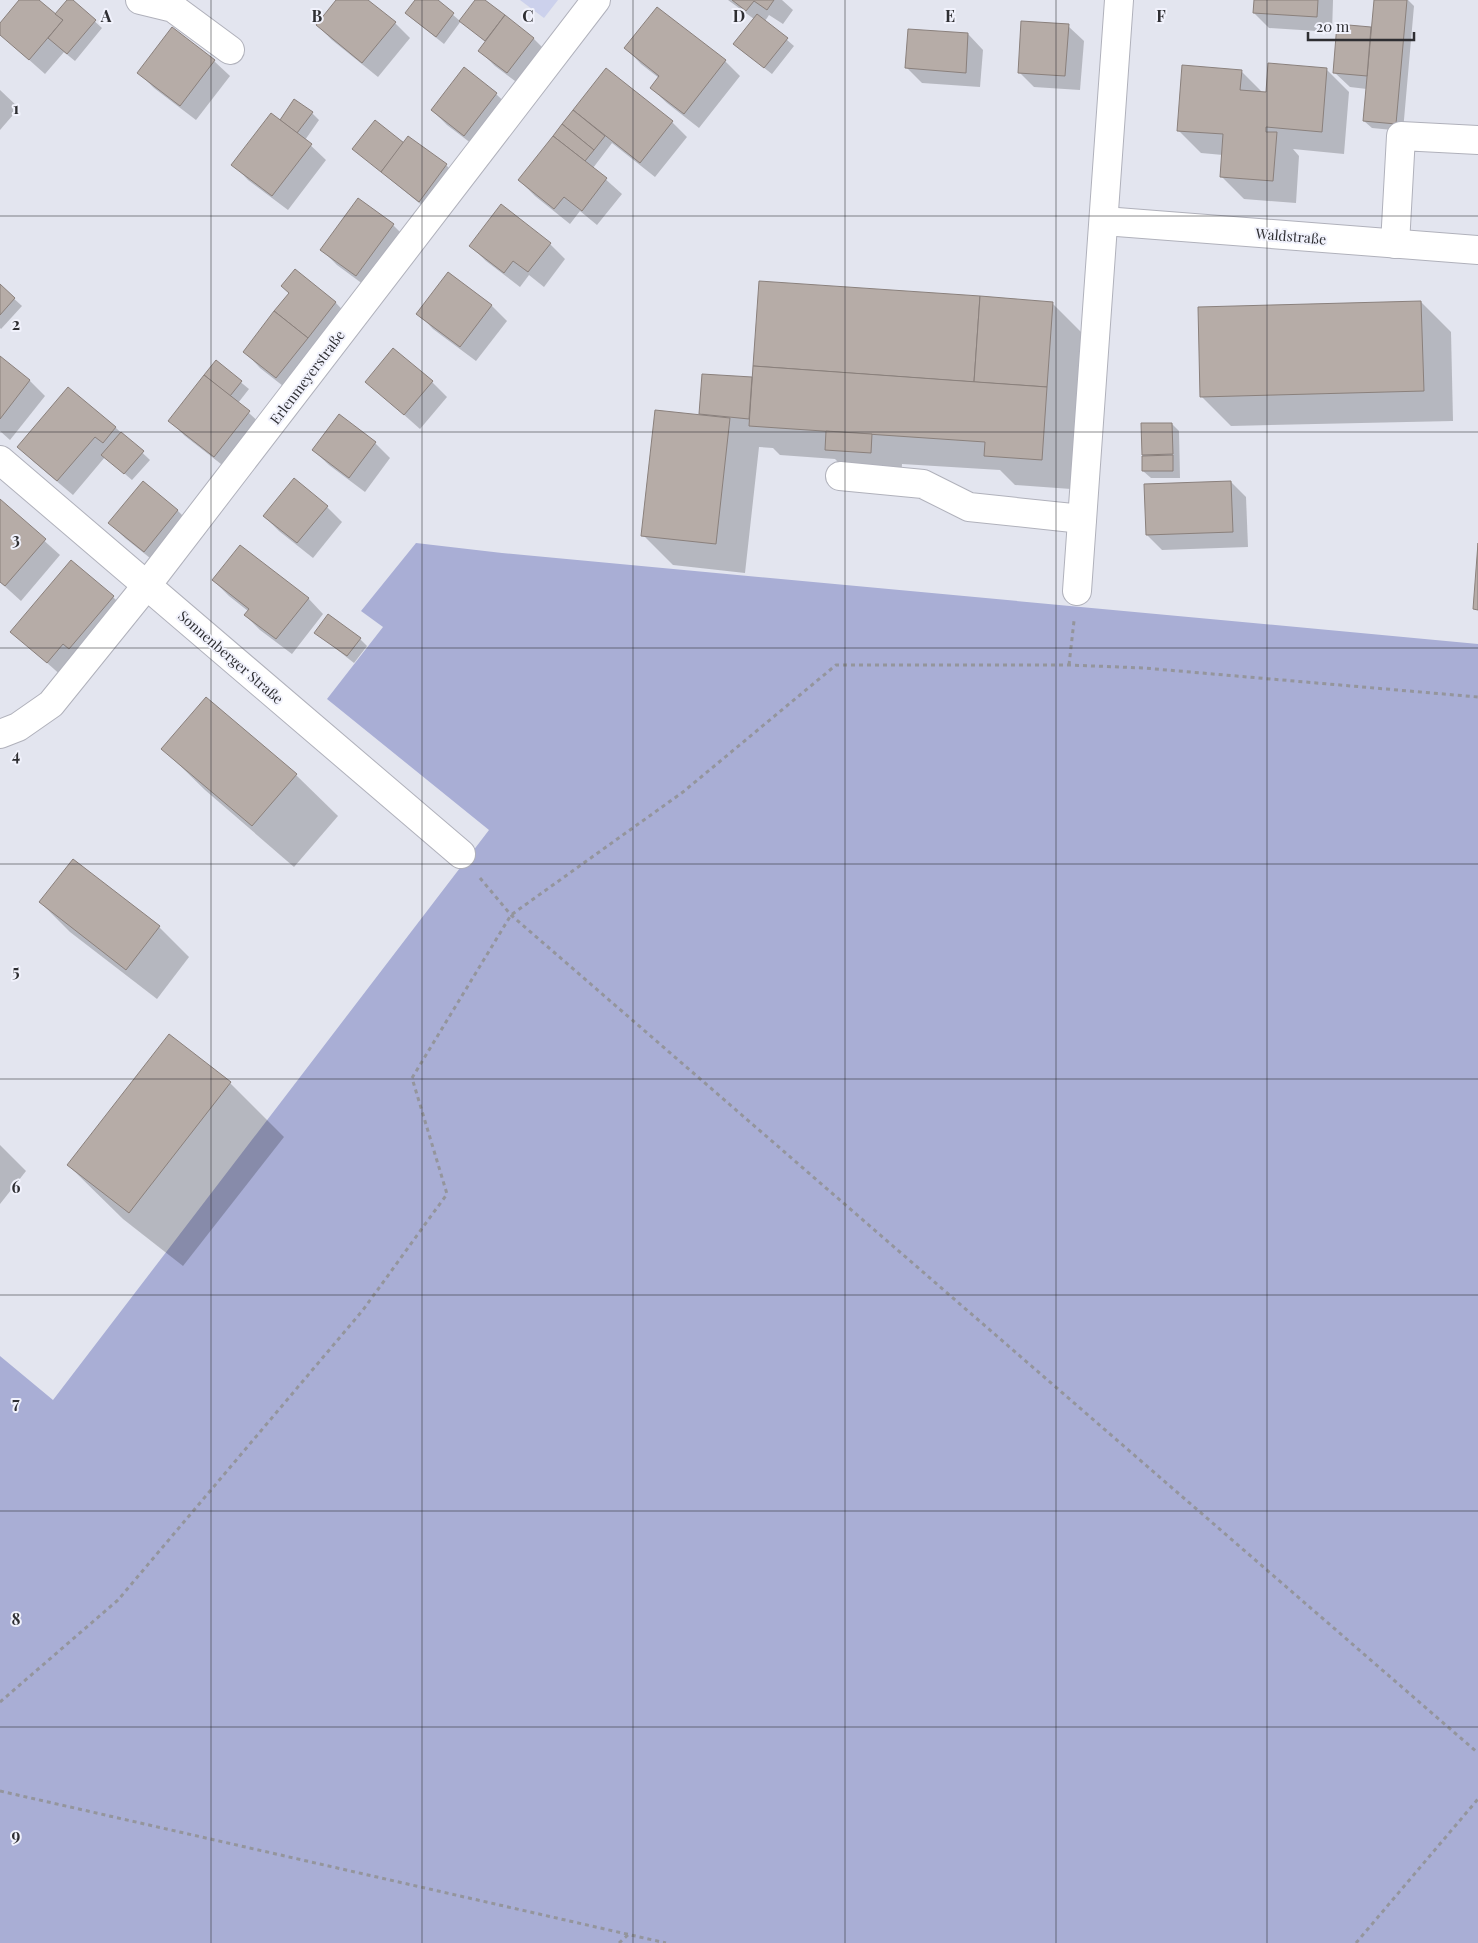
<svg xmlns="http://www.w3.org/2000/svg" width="1478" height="1943" font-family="'Playfair Display',serif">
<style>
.green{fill:#ccd1ec}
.forest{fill:#a9aed5}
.shadow{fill:#0003}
.building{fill:#b6aca7;stroke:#8a807c}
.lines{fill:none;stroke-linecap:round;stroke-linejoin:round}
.minor-casing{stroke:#b0b1bb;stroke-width:30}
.path{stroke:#94959c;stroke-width:3;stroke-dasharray:4 4;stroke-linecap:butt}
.minor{stroke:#fff;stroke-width:28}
.grid{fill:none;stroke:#2e2e32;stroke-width:1;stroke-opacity:0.55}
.labels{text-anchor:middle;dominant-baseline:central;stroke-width:4;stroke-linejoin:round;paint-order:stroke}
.street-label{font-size:14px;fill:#2e2e32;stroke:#f1f2fc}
.grid-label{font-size:16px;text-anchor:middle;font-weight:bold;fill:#2e2e32;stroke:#f1f2fc;stroke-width:4;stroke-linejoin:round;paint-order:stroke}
</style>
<rect width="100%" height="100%" fill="#e3e5ef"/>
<!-- green -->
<polygon class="green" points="520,0 558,0 544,18"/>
<!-- forest -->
<polygon class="forest" points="416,543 502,553 1478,644 1478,1943 0,1943 0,1356 53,1400 489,830 327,699 383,627 361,611"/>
<!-- shadow -->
<g class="shadow">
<polygon points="21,0 37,0 59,19 69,0 71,0 102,28 75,61 64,52 45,74 0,34 0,25"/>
<polygon points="338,0 367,0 395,23 410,38 378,77 332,40 317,25"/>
<polygon points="416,0 436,0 460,21 477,0 483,0 534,39 549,54 523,87 495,66 480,51 486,42 461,21 444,44 414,20 407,13"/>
<polygon points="728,0 782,0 793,10 783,24 769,15 765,21 794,46 772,74 742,51 754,19"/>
<polygon points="1255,0 1333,0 1332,32 1269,28 1254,13"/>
<polygon points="1375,0 1408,0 1414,6 1403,131 1372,128 1364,121 1367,89 1350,87 1334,72 1338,26 1372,29"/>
<polygon points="1068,26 1084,41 1080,90 1034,87 1019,72"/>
<polygon points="968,34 983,50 980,87 922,83 907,68"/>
<polygon points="626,48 725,61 740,76 699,128 667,103 651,88 659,78 641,64"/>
<polygon points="214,61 230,76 196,120 154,88 138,72"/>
<polygon points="1326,69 1349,92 1344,154 1293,149 1299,156 1296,203 1244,199 1221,176 1223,155 1201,153 1178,130 1241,71 1263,93 1267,93"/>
<polygon points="606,70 672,122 687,137 655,177 612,143 593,168 622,194 597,225 580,211 570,224 535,196 519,180"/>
<polygon points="0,90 19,108 0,130"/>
<polygon points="496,94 512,109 480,150 447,125 432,110"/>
<polygon points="312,113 319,120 305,140 326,160 288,210 248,180 233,164 284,125"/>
<polygon points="403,144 446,165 461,180 435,216 390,179"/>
<polygon points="393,225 408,240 371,290 337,265 322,250"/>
<polygon points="550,244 565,259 544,287 529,275 520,287 486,261 471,246"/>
<polygon points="295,271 336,303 351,319 292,393 260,368 245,352 290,294"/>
<polygon points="449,273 492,306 507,321 476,361 433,329 418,313"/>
<polygon points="0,286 22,306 1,329 0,328"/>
<polygon points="1421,302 1451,332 1453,421 1231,426 1202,397"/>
<polygon points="1052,303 1082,333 1071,489 1015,485 1000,470 902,464 901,482 856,480 835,459 780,455 773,448 759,447 745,573 673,565 643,535 700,416 703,375 753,379"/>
<polygon points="0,357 30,381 45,396 10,440 0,431"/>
<polygon points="216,362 249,389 238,403 264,427 230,471 185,436 170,421"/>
<polygon points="367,382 432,382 447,397 420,429"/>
<polygon points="68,388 116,428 150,460 132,480 105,457 73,495 34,462 19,447"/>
<polygon points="1142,424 1172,424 1179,431 1180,478 1151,478 1143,471"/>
<polygon points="375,443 390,458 365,492 329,465 313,450"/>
<polygon points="1231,482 1246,497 1248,547 1162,550 1147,535"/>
<polygon points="143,483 178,511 193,526 160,566 125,538 110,523"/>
<polygon points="0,501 60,555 21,601 0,582"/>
<polygon points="327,507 342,522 313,558 279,531 264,516"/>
<polygon points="71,562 113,597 128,612 63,677 12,632"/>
<polygon points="213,580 308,598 323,614 292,654 260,630 245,615 248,611 229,596"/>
<polygon points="316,633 360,639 367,646 354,663"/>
<polygon points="163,749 296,775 338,816 294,867 205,790"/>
<polygon points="73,860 159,927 189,957 157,999 70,932 40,902"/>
<polygon points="230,1083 284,1137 183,1266 123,1219 68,1165"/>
<polygon points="0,1145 26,1171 0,1204"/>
</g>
<!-- building -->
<g class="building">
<polygon points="19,0 39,0 63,20 29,60 0,35 0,23"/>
<polygon points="67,0 73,0 96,20 67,54 48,38 63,20 55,14"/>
<polygon points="336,0 368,0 396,22 362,63 316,25"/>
<polygon points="415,0 438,0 454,13 436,37 405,13"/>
<polygon points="475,0 485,0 505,15 485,41 459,21"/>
<polygon points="732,0 774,0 767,10 754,1 746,11"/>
<polygon points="1254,0 1318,0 1317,17 1253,13"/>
<polygon points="1374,0 1407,0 1396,124 1363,121"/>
<polygon points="657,7 726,60 684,114 650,88 659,76 624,48"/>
<polygon points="757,14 788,38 764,68 733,44"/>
<polygon points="505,15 534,38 507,73 478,51"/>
<polygon points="1021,21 1069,24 1065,76 1018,73"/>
<polygon points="1337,24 1371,27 1367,76 1333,73"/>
<polygon points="172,27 215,60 180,106 137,73"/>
<polygon points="908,29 968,33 966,73 905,68"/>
<polygon points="1268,63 1327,68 1322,132 1266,127 1266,132 1277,132 1273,181 1220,177 1223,134 1177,131 1182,65 1242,70 1240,90 1266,92"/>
<polygon points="464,67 497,93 464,136 431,110"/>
<polygon points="606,68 673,121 640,163 573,110"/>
<polygon points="294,99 313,112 297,133 280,120"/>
<polygon points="573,110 605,136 594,150 562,124"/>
<polygon points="271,113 312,144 272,196 231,165"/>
<polygon points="375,120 404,143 381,172 352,149"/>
<polygon points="562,124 594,150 585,161 553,136"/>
<polygon points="408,136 447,164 419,202 381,172"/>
<polygon points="553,136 607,178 582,211 564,197 554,209 518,180"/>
<polygon points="358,198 394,224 356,276 320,250"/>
<polygon points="501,204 551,243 528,272 513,261 504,273 469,246"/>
<polygon points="295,269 336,302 308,338 274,311 289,293 281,286"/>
<polygon points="448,272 492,305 460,347 416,314"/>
<polygon points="759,281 980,296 974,382 753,366"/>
<polygon points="0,284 15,298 0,315"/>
<polygon points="980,296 1053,302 1047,387 974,382"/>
<polygon points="1421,301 1424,391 1200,397 1198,307"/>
<polygon points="274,311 308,338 276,378 243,352"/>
<polygon points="393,348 433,381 404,415 365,382"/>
<polygon points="0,356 30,380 0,419"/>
<polygon points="216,360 242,381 230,396 204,375"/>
<polygon points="753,366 1047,387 1042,460 984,456 985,442 749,426"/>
<polygon points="702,374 752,377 749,419 699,414"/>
<polygon points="204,375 250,411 214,457 168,421"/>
<polygon points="68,387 116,427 103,443 95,437 57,481 17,447"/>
<polygon points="655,410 730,418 716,544 641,536"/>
<polygon points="339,414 376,442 349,478 312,450"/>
<polygon points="1141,423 1172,423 1173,454 1142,455"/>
<polygon points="826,431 872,434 871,453 825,450"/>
<polygon points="121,432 144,451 124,474 101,455"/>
<polygon points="1173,455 1173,471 1142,471 1142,456"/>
<polygon points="294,478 328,506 297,543 263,516"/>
<polygon points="143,481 178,510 144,552 108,523"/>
<polygon points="1231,481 1233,532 1146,535 1144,484"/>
<polygon points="0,499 46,539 5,586 0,582"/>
<polygon points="1478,543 1478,610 1473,609"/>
<polygon points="240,545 309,598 276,639 244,615 249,609 212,580"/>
<polygon points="71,560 114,596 69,649 63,644 47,663 10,632"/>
<polygon points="328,614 361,638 347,656 314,633"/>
<polygon points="206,697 297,774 252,826 161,749"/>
<polygon points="73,859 160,926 126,970 39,902"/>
<polygon points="169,1034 231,1082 129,1213 67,1165"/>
</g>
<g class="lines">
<defs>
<g id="minor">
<polyline points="140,0 173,8 230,50"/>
<polyline points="1104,221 1478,250"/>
<polyline points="1395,244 1401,136 1478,140"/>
<polyline points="0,460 461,854"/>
<polyline points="840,476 923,484 969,507 1082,519"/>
<polyline points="1077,591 1119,0"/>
<polyline points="0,734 18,727 51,704 147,585 596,0"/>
</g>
</defs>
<!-- minor casing -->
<use href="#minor" class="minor-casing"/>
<!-- path -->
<g class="path">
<polyline points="1069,665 1074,621"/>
<polyline points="480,878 511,915 1478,1753"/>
<polyline points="0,1702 118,1600 363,1310 447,1194 412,1078 511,915 683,792 836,665 1069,665 1144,668 1478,697"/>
<polyline points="0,1791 666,1943"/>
<polyline points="619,1943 629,1934"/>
<polyline points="1356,1943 1478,1799"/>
</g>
<!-- minor -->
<use href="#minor" class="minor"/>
</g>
<!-- grid -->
<path class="grid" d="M 211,0 L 211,1943M 422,0 L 422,1943M 633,0 L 633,1943M 845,0 L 845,1943M 1056,0 L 1056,1943M 1267,0 L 1267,1943M 0,216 L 1478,216M 0,432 L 1478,432M 0,648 L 1478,648M 0,864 L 1478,864M 0,1079 L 1478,1079M 0,1295 L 1478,1295M 0,1511 L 1478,1511M 0,1727 L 1478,1727"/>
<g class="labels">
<!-- street labels -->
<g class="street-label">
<text transform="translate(1291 236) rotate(5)">Waldstraße</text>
<text transform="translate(307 377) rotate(-53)">Erlenmeyerstraße</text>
<text transform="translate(231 657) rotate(41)">Sonnenberger Straße</text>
</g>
</g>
<g class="grid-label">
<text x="106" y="22">A</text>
<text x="317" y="22">B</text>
<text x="528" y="22">C</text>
<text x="739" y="22">D</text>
<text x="950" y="22">E</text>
<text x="1161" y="22">F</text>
<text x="16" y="114">1</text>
<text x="16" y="330">2</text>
<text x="16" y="545">3</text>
<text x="16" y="761">4</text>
<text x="16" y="977">5</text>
<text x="16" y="1193">6</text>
<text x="16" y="1409">7</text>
<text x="16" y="1625">8</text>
<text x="16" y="1841">9</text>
</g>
<!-- scale -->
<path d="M1308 32v8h106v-8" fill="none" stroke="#2e2e32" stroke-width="2.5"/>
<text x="1316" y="32" font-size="15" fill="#2e2e32" stroke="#f1f2fc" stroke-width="4" paint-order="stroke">20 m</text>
</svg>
